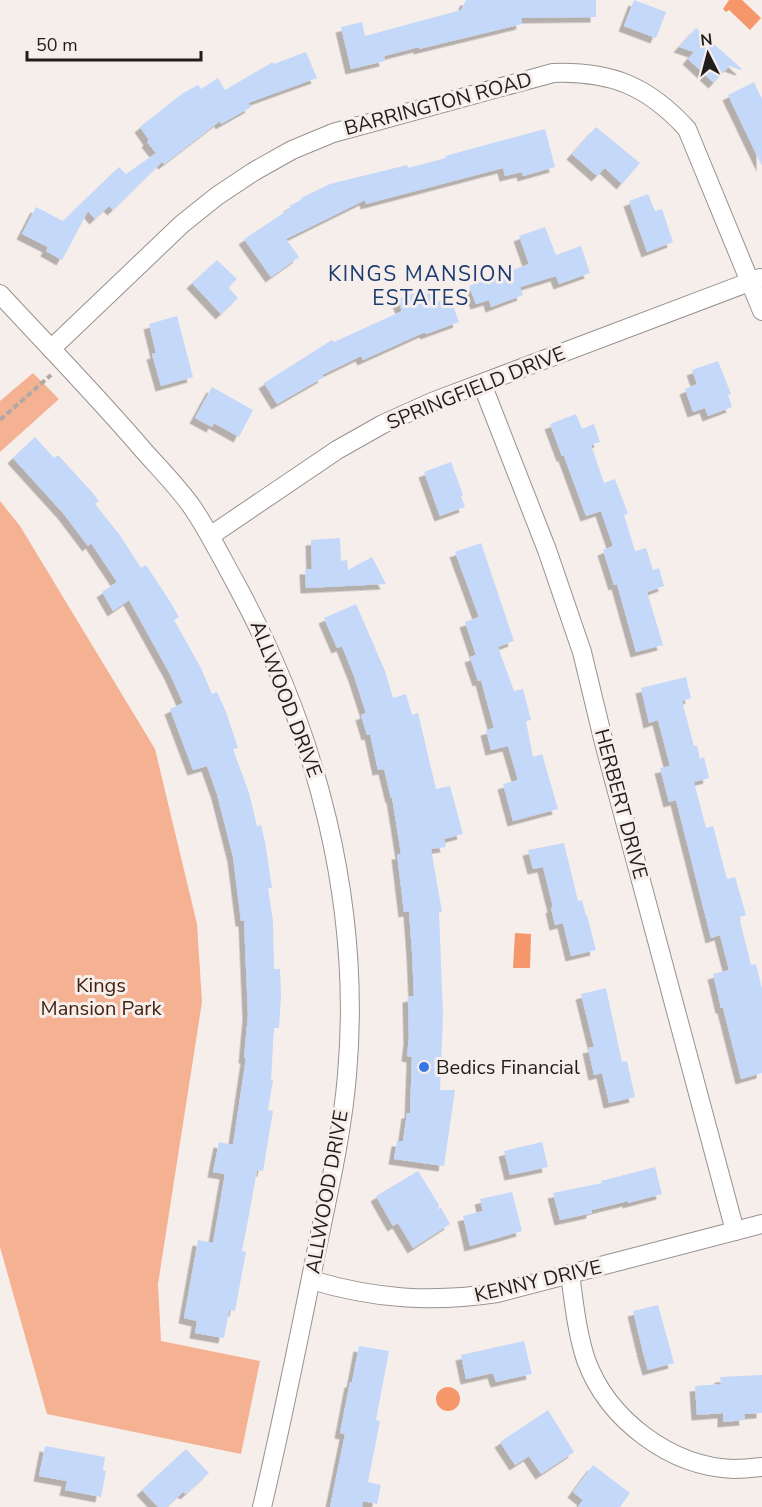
<svg xmlns="http://www.w3.org/2000/svg" width="762" height="1507" font-family="'Nunito Sans',sans-serif">
<style>
.green{fill:#f5b292}
.water{fill:#f5976a}
.building{fill:#c4d8fa;filter:url(#shadow)}
.lines{fill:none;stroke-linecap:round;stroke-linejoin:round}
.street-casing{stroke:#98918e;stroke-width:20}
.path{stroke:#afa9a6;stroke-width:4;stroke-dasharray:6 3;stroke-linecap:butt}
.street{stroke:#fff;stroke-width:18}
.poi-dot{fill:#3377e4;stroke:#f6eeeb;stroke-width:2}
.labels{text-anchor:middle;dominant-baseline:central;stroke-width:6;stroke-linejoin:round;paint-order:stroke}
.street-label{font-size:20px;fill:#201d1c;stroke:#f6eeeb}
.park-label{font-size:20px;fill:#44200d;stroke:#f6eeeb}
.poi-label{font-size:20px;fill:#201d1c;stroke:#f6eeeb;text-anchor:start}
.neighbourhood-label{font-size:21px;letter-spacing:1.5px;fill:#1a3a70;stroke:#f6eeeb}
</style>
<defs>
<filter id="shadow"><feDropShadow dx="-5.5" dy="5.5" stdDeviation="0" flood-color="#0004"/></filter>
</defs>
<rect width="100%" height="100%" fill="#f6eeeb"/>
<!-- green -->
<g class="green">
<polygon points="33,373 59,399 0,452 0,401"/>
<polygon points="0,501 20,526 155,749 197,924 202,1002 158,1284 161,1341 260,1361 241,1454 47,1414 0,1247"/>
</g>
<!-- water -->
<g class="water">
<polygon points="729,0 742,0 761,18 750,30 729,10 726,12 723,9"/>
<polygon points="515,933 531,934 530,968 513,968"/>
<circle cx="448" cy="1399" r="12"/>
</g>
<!-- building -->
<g class="building">
<polygon points="466,0 596,0 596,17 521,18 522,24 419,49 419,47 384,56 385,61 351,69 341,27 362,22 365,36 461,10"/>
<polygon points="634,0 666,12 656,38 624,26"/>
<polygon points="696,28 742,69 741,70 729,66 714,83 688,59 694,52 679,47"/>
<polygon points="306,52 317,78 248,103 251,107 221,124 220,121 164,164 162,162 113,210 109,206 95,219 88,211 62,260 46,251 48,247 22,234 36,207 63,221 119,167 126,174 156,153 147,142 149,140 140,127 183,93 198,85 201,89 218,78 225,90 273,62 274,64"/>
<polygon points="754,82 762,99 762,166 728,95"/>
<polygon points="596,127 640,163 622,184 605,168 597,176 572,154"/>
<polygon points="545,129 555,167 523,176 522,172 505,176 503,168 366,204 365,200 286,239 299,257 271,277 244,239 291,208 289,206 301,200 301,198 330,184 407,165 408,168 446,158 445,156"/>
<polygon points="648,194 655,211 662,209 673,242 647,252 629,201"/>
<polygon points="545,227 556,255 581,246 590,273 559,284 556,276 520,287 523,295 491,307 489,300 476,304 469,286 529,264 519,236"/>
<polygon points="217,260 237,279 228,287 238,298 221,314 192,283"/>
<polygon points="432,287 437,302 450,297 459,322 426,334 425,332 363,360 361,356 322,375 324,377 277,404 264,383 332,340 334,342 402,311 397,299"/>
<polygon points="177,316 193,377 161,386 152,354 156,353 149,324"/>
<polygon points="718,361 731,394 728,395 732,407 708,416 705,408 693,412 685,389 697,384 692,370"/>
<polygon points="212,387 253,410 239,437 214,423 212,427 195,418"/>
<polygon points="576,414 582,429 594,424 600,442 591,445 604,483 615,479 628,514 624,515 635,551 646,548 653,570 659,568 664,586 647,592 663,645 636,652 617,584 614,585 603,550 613,546 601,511 586,516 564,456 562,456 550,424"/>
<polygon points="35,437 54,458 58,455 91,491 99,501 95,504 119,534 141,568 146,565 169,600 179,617 174,620 201,668 212,694 217,692 226,712 238,748 233,749 249,793 257,826 261,825 265,842 272,888 268,888 273,921 274,969 280,969 281,994 279,1028 274,1028 271,1080 273,1080 268,1110 273,1111 263,1171 257,1170 249,1215 242,1251 246,1252 235,1311 229,1310 224,1338 195,1333 197,1321 184,1318 198,1240 213,1243 225,1174 213,1172 219,1142 233,1145 246,1058 244,1058 248,1015 244,921 241,921 233,857 217,794 207,766 193,770 170,709 183,703 170,674 129,600 113,611 102,592 117,582 91,543 88,546 63,513 13,458"/>
<polygon points="451,462 463,495 461,496 465,507 440,516 424,472"/>
<polygon points="340,538 341,561 347,560 348,570 372,557 386,584 306,588 305,569 312,569 311,540"/>
<polygon points="481,543 514,641 498,647 514,691 523,689 531,720 526,721 533,757 542,754 558,809 513,821 503,784 518,780 508,746 491,750 486,730 494,728 481,680 478,681 470,657 476,655 465,622 479,617 455,552"/>
<polygon points="356,604 385,671 393,698 406,694 412,715 418,713 436,789 450,786 463,834 444,839 446,847 431,849 442,912 439,912 443,1015 440,1090 455,1090 444,1166 394,1159 397,1141 403,1141 407,1113 410,1113 412,1057 407,1056 409,1038 408,997 414,996 412,952 409,911 404,912 397,854 401,854 392,797 391,798 384,769 378,770 370,734 367,735 361,715 366,713 354,676 342,646 337,648 324,618"/>
<polygon points="686,677 691,698 682,701 694,746 697,746 700,759 704,757 709,778 694,782 706,828 713,826 727,879 735,877 746,915 739,917 751,965 756,964 762,989 762,1073 741,1079 723,1008 721,1008 713,974 729,970 720,935 711,938 676,800 669,802 660,768 670,766 658,720 649,723 641,688"/>
<polygon points="564,843 578,901 582,900 586,916 587,915 596,950 571,956 563,923 555,925 551,908 553,907 543,867 533,869 528,850"/>
<polygon points="606,988 622,1062 627,1061 635,1097 609,1103 602,1073 594,1075 588,1048 594,1047 581,994"/>
<polygon points="542,1142 548,1167 510,1175 504,1151"/>
<polygon points="655,1167 662,1194 628,1203 628,1201 592,1210 592,1213 560,1220 553,1193 602,1183 601,1181"/>
<polygon points="418,1171 439,1205 438,1209 441,1208 450,1224 413,1248 398,1223 393,1226 376,1196"/>
<polygon points="512,1192 522,1231 470,1246 463,1216 483,1211 480,1199"/>
<polygon points="658,1305 674,1363 648,1370 642,1349 644,1348 642,1348 633,1311"/>
<polygon points="524,1341 532,1374 496,1382 493,1373 466,1379 461,1355"/>
<polygon points="359,1346 389,1351 376,1420 380,1421 368,1482 381,1485 377,1504 363,1501 362,1507 330,1507 345,1434 340,1433 350,1382 352,1382"/>
<polygon points="762,1375 762,1413 744,1414 745,1420 723,1422 723,1413 697,1415 695,1386 721,1384 720,1377"/>
<polygon points="548,1410 574,1452 541,1474 529,1456 515,1465 500,1442"/>
<polygon points="45,1446 105,1457 103,1470 106,1471 101,1497 65,1490 67,1481 39,1476"/>
<polygon points="186,1449 209,1473 186,1494 183,1492 167,1507 158,1507 142,1490"/>
<polygon points="593,1465 630,1493 620,1507 578,1507 583,1500 573,1492"/>
</g>
<g class="lines">
<defs>
<g id="street">
<path d="M 0,294 C 48,346 98,397 144,451 C 160,469 178,487 192,507 C 208,530 221,557 235,582 C 317,732 362,904 347,1075 C 342,1135 328,1194 316,1253 C 299,1338 282,1422 262,1507"/>
<path d="M 51,349 L 182,224 L 217,196 L 253,172 L 292,150 L 333,133 L 553,73 C 611,71 648,86 687,129 L 762,311"/>
<polyline points="482,384 547,550 582,652 604,743 735,1231"/>
<polyline points="210,536 337,450 383,424 432,402 760,278"/>
<path d="M 570,1274 C 574,1303 577,1333 586,1360 C 608,1420 671,1467 734,1469 C 743,1469 753,1468 762,1467"/>
<path d="M 311,1280 C 375,1299 431,1303 497,1293 L 762,1224"/>
</g>
</defs>
<!-- street casing -->
<use href="#street" class="street-casing"/>
<!-- path -->
<polyline class="path" points="0,420 51,375"/>
<!-- street -->
<use href="#street" class="street"/>
</g>
<!-- markers -->
<circle class="poi-dot" cx="424" cy="1067" r="6"/>
<g class="labels">
<!-- street labels -->
<g class="street-label">
<text transform="translate(438 104) rotate(-15)">BARRINGTON ROAD</text>
<text transform="translate(476 388) rotate(-22)">SPRINGFIELD DRIVE</text>
<text transform="translate(286 699) rotate(69)">ALLWOOD DRIVE</text>
<text transform="translate(621 804) rotate(75)">HERBERT DRIVE</text>
<text transform="translate(327 1192) rotate(-80)">ALLWOOD DRIVE</text>
<text transform="translate(538 1281) rotate(-13)">KENNY DRIVE</text>
</g>
<!-- park labels -->
<g class="park-label">
<text x="101" y="985">Kings<tspan x="101" dy="23">Mansion Park</tspan></text>
</g>
<!-- poi labels -->
<g class="poi-label">
<text x="436" y="1067">Bedics Financial</text>
</g>
<!-- neighbourhood labels -->
<g class="neighbourhood-label">
<text x="421" y="274">KINGS MANSION<tspan x="421" dy="24">ESTATES</tspan></text>
</g>
</g>
<!-- north arrow -->
<g transform="translate(708 54) rotate(354)" stroke="#f6eeeb" stroke-width="4.5" paint-order="stroke">
<path d="M0-4.5L10 22L0 15L-10 22Z" fill="#201d1c"/>
<text y="-9" font-size="16" font-weight="bold" text-anchor="middle" fill="#201d1c">N</text>
</g>
<!-- scale -->
<path d="M27 51v9h174v-9" fill="none" stroke="#201d1c" stroke-width="3"/>
<text x="36" y="51" font-size="18" fill="#201d1c" stroke="#f6eeeb" stroke-width="4.5" paint-order="stroke">50 m</text>
</svg>
